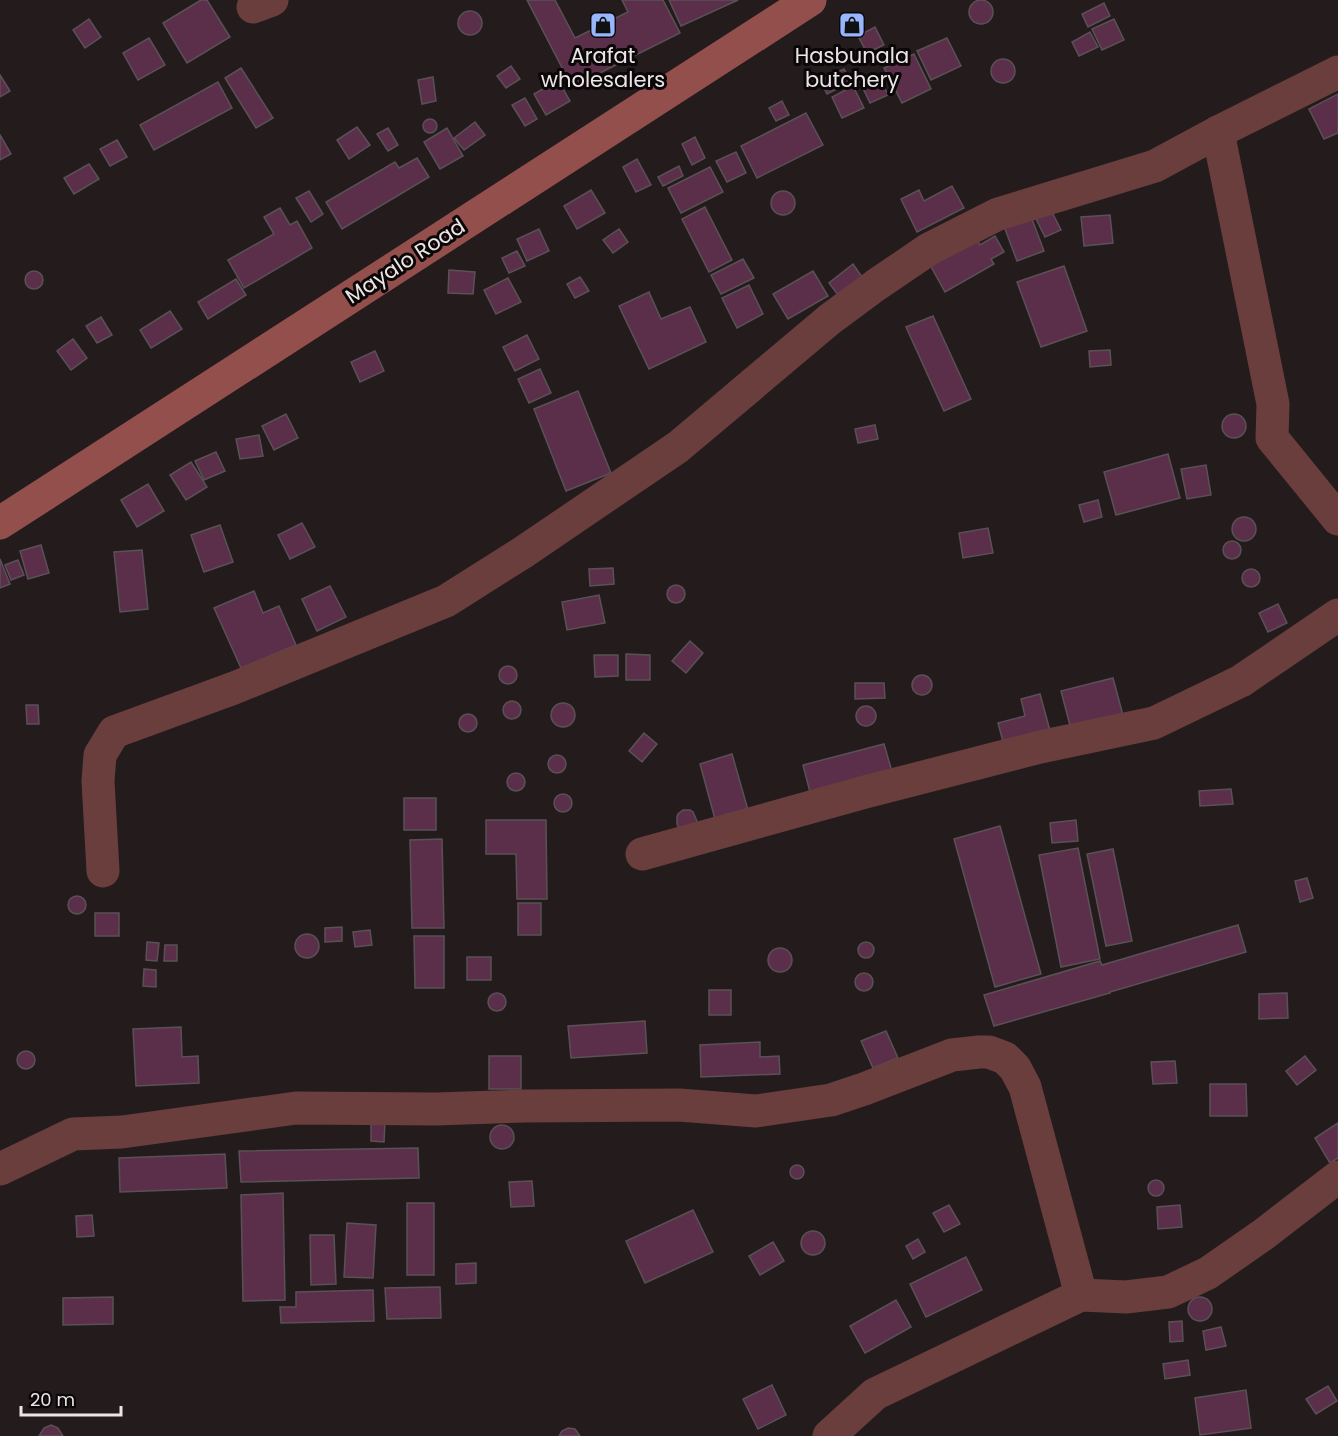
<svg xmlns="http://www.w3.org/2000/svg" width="1338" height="1436" font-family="Poppins,sans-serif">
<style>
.building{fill:#5b2f4a;stroke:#5a5156;stroke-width:1.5}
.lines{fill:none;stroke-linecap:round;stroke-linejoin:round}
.street{stroke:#693e3c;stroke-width:33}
.secondary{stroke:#934f4c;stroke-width:33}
.labels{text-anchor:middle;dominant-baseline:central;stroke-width:6;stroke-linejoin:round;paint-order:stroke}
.poi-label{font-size:21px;fill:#ebe5e6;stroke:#0b0708}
.street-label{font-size:21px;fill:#ebe5e6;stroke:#0b0708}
</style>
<rect width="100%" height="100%" fill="#241b1d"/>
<!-- building -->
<g class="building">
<polygon points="201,0 207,0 230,37 187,63 163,23"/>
<polygon points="527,0 555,0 575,38 628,12 622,0 663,0 680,33 572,87"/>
<polygon points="669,0 738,0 681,26"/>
<circle cx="981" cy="12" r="12"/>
<polygon points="1104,3 1110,16 1088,27 1082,14"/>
<circle cx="470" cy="23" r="12"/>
<polygon points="89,19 101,37 85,48 73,30"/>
<polygon points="1114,19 1124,40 1102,50 1092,29"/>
<polygon points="875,27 884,45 867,53 858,36"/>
<polygon points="1090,32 1098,47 1079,56 1072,42"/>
<polygon points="149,38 165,65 138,80 123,53"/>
<polygon points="947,38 961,66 931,80 917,51"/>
<polygon points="914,54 931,89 902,103 884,68"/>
<circle cx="1003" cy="71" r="12"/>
<polygon points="511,66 520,79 506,88 497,76"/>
<polygon points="241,68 273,118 256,128 225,78"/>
<polygon points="844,69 851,82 827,94 820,80"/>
<polygon points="877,74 888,95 870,103 860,82"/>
<polygon points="0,75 10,91 0,97"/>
<polygon points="433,77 436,101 422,104 418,80"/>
<polygon points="558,80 570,101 546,115 534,94"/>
<polygon points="218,82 232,108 154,150 140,125"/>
<polygon points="853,86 864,108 842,118 832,97"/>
<polygon points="1338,94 1338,133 1324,139 1309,109"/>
<polygon points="525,98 537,119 525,126 512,105"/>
<polygon points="782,101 789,115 776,121 769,108"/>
<polygon points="806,113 823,145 757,178 741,146"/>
<circle cx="430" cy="126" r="7"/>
<polygon points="475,122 485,135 464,150 454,138"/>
<polygon points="357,127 370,145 349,159 337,140"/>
<polygon points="388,128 398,145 388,151 377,134"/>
<polygon points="447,128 463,156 440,169 424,142"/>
<polygon points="0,135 11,154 0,160"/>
<polygon points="695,137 705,158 692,165 682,144"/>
<polygon points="117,140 127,157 110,166 100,149"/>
<polygon points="736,152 746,173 727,182 716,161"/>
<polygon points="417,158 429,177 342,229 326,202 395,162 399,168"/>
<polygon points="637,159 651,185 636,192 623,167"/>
<polygon points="89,164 99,179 74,194 64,178"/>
<polygon points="679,166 683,176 663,186 658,177"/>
<polygon points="710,167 723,192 681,213 668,188"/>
<polygon points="952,186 964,208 917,232 901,199 919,190 924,201"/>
<polygon points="591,190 605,213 577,229 564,206"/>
<polygon points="309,191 323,214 311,222 296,198"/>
<circle cx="783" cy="203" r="12"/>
<polygon points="705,207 732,260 709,272 682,219"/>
<polygon points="280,208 290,225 297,221 312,248 244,288 228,260 274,234 264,217"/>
<polygon points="1029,211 1044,251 1017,261 1002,221"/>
<polygon points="1052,212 1061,230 1045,237 1036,219"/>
<polygon points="1110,215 1113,243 1084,246 1081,217"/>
<polygon points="539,229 549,251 527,261 517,239"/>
<polygon points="619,229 628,242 613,253 603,240"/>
<polygon points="975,236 980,245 995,236 1004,252 991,259 994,264 945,292 929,263"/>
<polygon points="517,251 525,266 509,273 502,258"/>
<polygon points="743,259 754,278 721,294 711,275"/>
<polygon points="853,264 862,277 838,295 829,283"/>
<polygon points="1064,266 1087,331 1041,347 1017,282"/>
<polygon points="449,270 475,272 473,294 448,293"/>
<circle cx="34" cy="280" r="9"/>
<polygon points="813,271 828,296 788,319 773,294"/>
<polygon points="580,277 589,291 575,298 567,284"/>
<polygon points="508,278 521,302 496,314 484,290"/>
<polygon points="236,279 246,295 208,319 198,302"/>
<polygon points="749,285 763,314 737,328 722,298"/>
<polygon points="649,292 661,319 690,307 706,342 649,369 619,306"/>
<polygon points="170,311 182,329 151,348 140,330"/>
<polygon points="933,316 971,399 944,411 906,327"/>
<polygon points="101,317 112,335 97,343 86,326"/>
<polygon points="527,335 539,359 515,371 503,347"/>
<polygon points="73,339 87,358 71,370 57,351"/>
<polygon points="1110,350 1111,365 1090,367 1089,351"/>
<polygon points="375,351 384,371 360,382 351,362"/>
<polygon points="540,369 551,393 529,403 518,379"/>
<polygon points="578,391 611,473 566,491 534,409"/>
<polygon points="286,414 298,438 274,450 262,426"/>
<circle cx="1234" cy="426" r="12"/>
<polygon points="875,425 878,439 858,443 855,429"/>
<polygon points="259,435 263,456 240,459 236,439"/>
<polygon points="216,452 225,471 204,480 195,461"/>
<polygon points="1168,454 1180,498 1116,515 1104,472"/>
<polygon points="191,462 207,487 186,500 170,475"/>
<polygon points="1206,465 1211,495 1187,499 1181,469"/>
<polygon points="148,484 164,511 137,527 121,500"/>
<polygon points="1098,500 1102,517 1084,522 1079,505"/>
<circle cx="1244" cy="529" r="12"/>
<polygon points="302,523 315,547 290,559 278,535"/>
<polygon points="220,525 233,562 204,572 191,535"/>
<polygon points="988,528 993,553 963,558 959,533"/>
<circle cx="1232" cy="550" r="9"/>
<polygon points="41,545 49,573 28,579 20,551"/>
<polygon points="142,550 148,609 120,612 114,552"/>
<polygon points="0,559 10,584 0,588"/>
<polygon points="18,560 24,575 11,580 5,565"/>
<polygon points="613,568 614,584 590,586 589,569"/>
<circle cx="1251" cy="578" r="9"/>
<circle cx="676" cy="594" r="9"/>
<polygon points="330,586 346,617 317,631 302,599"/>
<polygon points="254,591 263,613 279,606 296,645 241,668 214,608"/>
<polygon points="599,595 605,623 567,630 562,602"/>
<polygon points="1278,604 1287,623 1268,632 1259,613"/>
<polygon points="690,641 703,653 686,673 672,661"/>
<polygon points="626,654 650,655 650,680 626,680"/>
<polygon points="594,655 618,655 618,676 595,677"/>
<circle cx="508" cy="675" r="9"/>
<circle cx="922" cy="685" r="10"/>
<polygon points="1113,678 1124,719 1072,733 1061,691"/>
<polygon points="855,683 884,683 885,698 855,699"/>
<polygon points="1040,694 1052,738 1005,749 998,723 1025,716 1021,699"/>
<circle cx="512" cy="710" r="9"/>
<circle cx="563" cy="715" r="12"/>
<polygon points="26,705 38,705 39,724 27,724"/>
<circle cx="866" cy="716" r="10"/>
<circle cx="468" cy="723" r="9"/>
<polygon points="644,733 657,744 642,762 629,751"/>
<polygon points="884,744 893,775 811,796 803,765"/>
<polygon points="732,754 748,810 715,819 700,764"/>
<circle cx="557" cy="764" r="9"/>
<circle cx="516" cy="782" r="9"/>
<polygon points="1231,789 1233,804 1200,806 1199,791"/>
<circle cx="563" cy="803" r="9"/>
<rect x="404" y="798" width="32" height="32"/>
<polygon points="683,810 690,810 693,812 697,821 696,825 681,829 678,826 677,824 677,817 678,814"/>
<polygon points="486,820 546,820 547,899 517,899 516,854 486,854"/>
<polygon points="1076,820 1078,841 1052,843 1050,823"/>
<polygon points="1000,826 1041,974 995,987 954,839"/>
<polygon points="442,839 444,928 412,928 410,840"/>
<polygon points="1078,848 1100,959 1061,967 1039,855"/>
<polygon points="1113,849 1132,941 1106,946 1087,854"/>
<polygon points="1307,878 1313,898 1300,902 1295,881"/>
<circle cx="77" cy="905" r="9"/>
<rect x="518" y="903" width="23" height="32"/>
<rect x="95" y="913" width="24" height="23"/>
<polygon points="1238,925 1246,952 1110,992 1110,993 994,1026 984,995 1100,961 1102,965"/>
<polygon points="342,927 342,941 325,942 325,928"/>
<polygon points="370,930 372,945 355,947 353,932"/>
<circle cx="307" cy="946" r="12"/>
<polygon points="414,936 444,936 444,988 415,988"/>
<polygon points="147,942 159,943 157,961 146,960"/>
<circle cx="866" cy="950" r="8"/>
<polygon points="165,945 177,945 177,961 164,961"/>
<circle cx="780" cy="960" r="12"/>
<rect x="467" y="957" width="24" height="23"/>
<polygon points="144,969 156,970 156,987 143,986"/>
<circle cx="864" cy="982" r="9"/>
<rect x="709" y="990" width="22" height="25"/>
<circle cx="497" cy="1002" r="9"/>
<polygon points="1287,993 1288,1018 1259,1019 1259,994"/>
<polygon points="645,1021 647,1053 571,1058 568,1026"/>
<polygon points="181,1027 182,1057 198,1056 199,1083 136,1086 133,1029"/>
<polygon points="886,1031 898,1058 873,1068 861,1041"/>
<polygon points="760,1042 760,1057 779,1056 780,1074 701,1077 700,1045"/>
<circle cx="26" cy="1060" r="9"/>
<rect x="489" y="1056" width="32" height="33"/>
<polygon points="1305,1056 1316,1070 1297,1085 1286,1071"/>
<polygon points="1175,1061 1177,1083 1153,1084 1151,1062"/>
<polygon points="1210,1084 1246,1084 1247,1116 1210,1116"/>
<polygon points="371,1121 385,1122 384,1142 371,1141"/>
<polygon points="1338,1123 1338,1158 1330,1163 1315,1138"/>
<circle cx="502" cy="1137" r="12"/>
<polygon points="418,1148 419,1178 241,1182 239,1151"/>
<polygon points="225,1154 227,1188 120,1192 119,1158"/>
<circle cx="797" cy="1172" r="7"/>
<circle cx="1156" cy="1188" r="8"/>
<polygon points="532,1181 534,1206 511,1207 509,1182"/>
<polygon points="283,1193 285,1300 243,1301 241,1195"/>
<rect x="407" y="1203" width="27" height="72"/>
<polygon points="949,1205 960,1224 944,1232 933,1213"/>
<polygon points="1180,1205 1182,1227 1158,1229 1157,1207"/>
<polygon points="693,1210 713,1252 645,1283 626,1241"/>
<polygon points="92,1215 94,1236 77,1237 76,1216"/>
<polygon points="347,1223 376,1225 373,1278 344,1277"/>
<circle cx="813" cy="1243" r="12"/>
<polygon points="310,1235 334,1235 336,1284 311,1285"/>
<polygon points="918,1239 925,1252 913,1259 906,1246"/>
<polygon points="773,1242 784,1261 760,1275 749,1256"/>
<polygon points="966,1257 982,1290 926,1317 910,1284"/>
<polygon points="476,1263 476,1283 456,1284 456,1264"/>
<polygon points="440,1287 441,1318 387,1319 385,1288"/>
<polygon points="373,1290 374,1321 281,1323 280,1307 296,1307 296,1292"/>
<polygon points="113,1297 113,1324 63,1325 63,1298"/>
<circle cx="1200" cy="1309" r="12"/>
<polygon points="896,1300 911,1327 865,1353 850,1326"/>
<polygon points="1182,1321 1183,1341 1170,1342 1169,1322"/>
<polygon points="1221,1327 1226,1346 1206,1350 1203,1331"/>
<polygon points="1188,1360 1190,1375 1165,1379 1163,1364"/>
<polygon points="772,1385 786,1415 758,1429 743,1399"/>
<polygon points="1328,1386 1337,1401 1316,1414 1306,1399"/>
<polygon points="1246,1390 1251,1428 1200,1435 1195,1398"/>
<polygon points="51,1425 58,1428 63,1436 39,1436 44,1428"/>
<polygon points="568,1428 575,1429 580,1436 559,1436 562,1431"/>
</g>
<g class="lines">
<!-- street -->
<g class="street">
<polyline points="253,7 272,0"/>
<polyline points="1218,132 1273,404 1272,438 1338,519"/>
<polyline points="642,854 865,792 1040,747 1154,723 1241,681 1338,615"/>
<polyline points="103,871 98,781 100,755 114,732 234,688 446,601 522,553 678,447 830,319 876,285 929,249 998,214 1155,166 1218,132 1338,72"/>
<polyline points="0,1169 73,1134 122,1132 296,1108 436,1109 525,1106 679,1105 756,1111 831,1100 864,1089 952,1055 979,1052 989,1052 1005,1058 1015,1068 1025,1087 1081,1295"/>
<polyline points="829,1436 875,1394 1081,1295 1126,1297 1168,1292 1208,1273 1264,1234 1338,1177"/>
</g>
<!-- secondary -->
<polyline class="secondary" points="0,523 810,0"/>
</g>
<!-- icons -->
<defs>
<symbol id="shop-square" viewBox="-11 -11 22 22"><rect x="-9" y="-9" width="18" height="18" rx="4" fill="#97b6fd" stroke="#0b0708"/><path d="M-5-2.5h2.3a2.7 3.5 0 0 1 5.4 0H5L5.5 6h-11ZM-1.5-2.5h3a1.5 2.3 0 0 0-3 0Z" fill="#111"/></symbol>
</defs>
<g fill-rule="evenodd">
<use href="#shop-square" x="588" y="10" width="30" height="30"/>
<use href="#shop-square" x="837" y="10" width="30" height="30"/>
</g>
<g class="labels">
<!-- poi labels -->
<g class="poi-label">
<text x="603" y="55">Arafat<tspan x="603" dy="24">wholesalers</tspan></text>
<text x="852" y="55">Hasbunala<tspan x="852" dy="24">butchery</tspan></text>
</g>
<!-- street labels -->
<g class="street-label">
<text transform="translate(405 261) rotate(-33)">Mayalo Road</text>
</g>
</g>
<!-- scale -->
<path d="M21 1406v9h100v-9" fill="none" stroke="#ebe5e6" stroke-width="3"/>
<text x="30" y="1406" font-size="18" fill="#ebe5e6" stroke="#0b0708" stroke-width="4.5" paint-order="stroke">20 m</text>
</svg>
